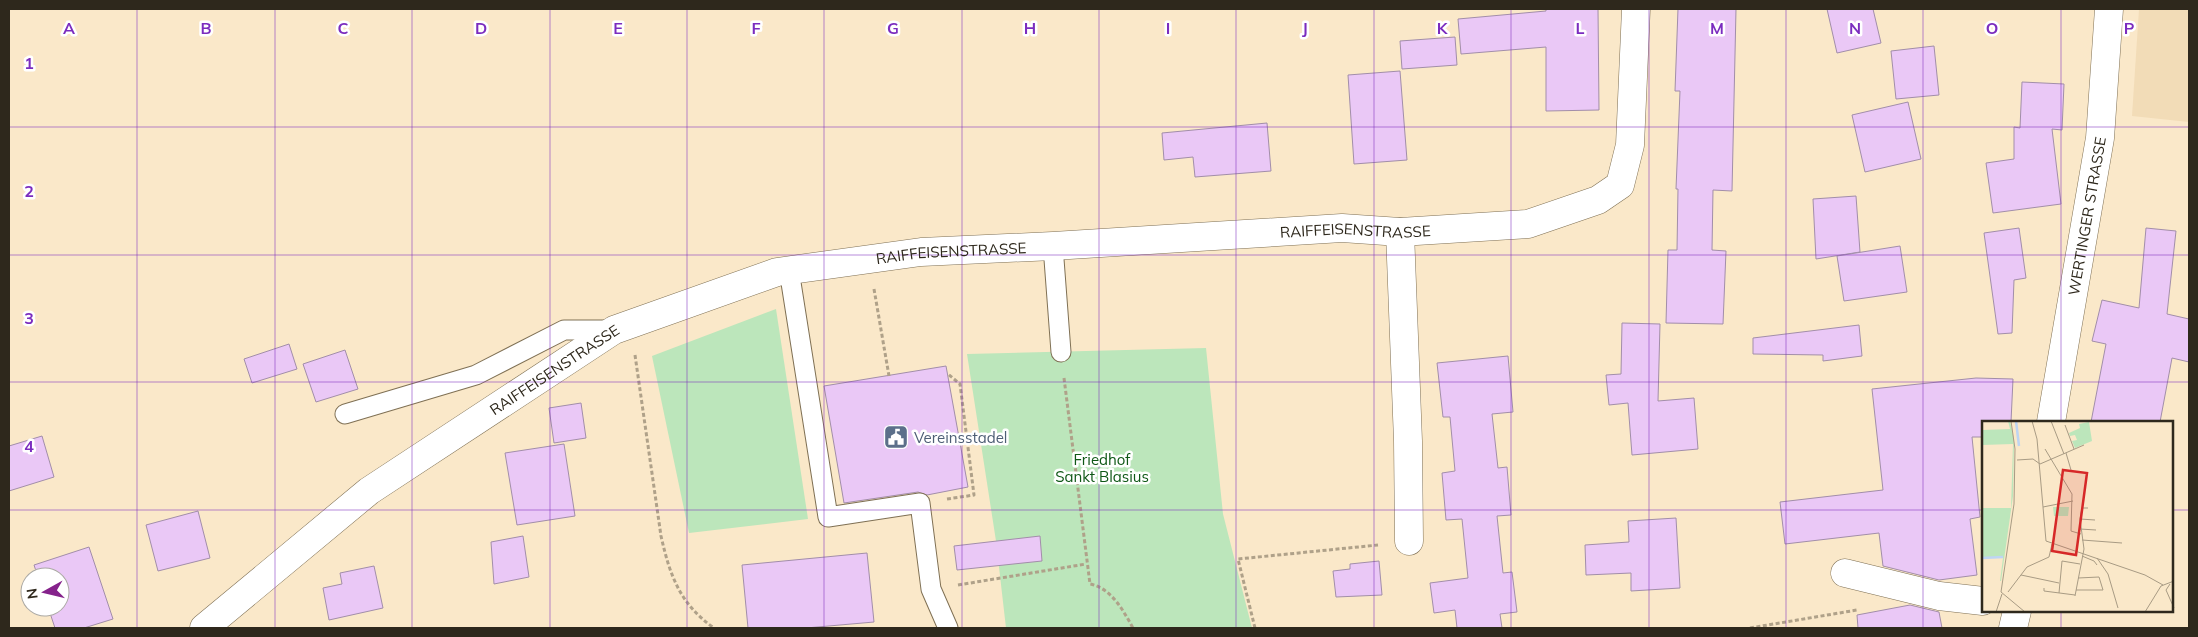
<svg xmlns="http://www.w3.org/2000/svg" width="2198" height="637" font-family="Mulish,sans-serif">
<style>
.built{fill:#f2dcb7}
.green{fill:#bce6bb}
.building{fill:#eac8f6;stroke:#a28ea9}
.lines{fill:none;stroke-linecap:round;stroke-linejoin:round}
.lane-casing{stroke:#7f7054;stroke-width:21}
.street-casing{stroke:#7f7054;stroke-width:29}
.path{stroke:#afa189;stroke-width:3;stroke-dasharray:4 2.5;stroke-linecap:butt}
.lane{stroke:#fff;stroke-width:19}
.street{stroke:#fff;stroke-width:28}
.grid{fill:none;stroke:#7b2cbf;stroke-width:1;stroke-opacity:0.55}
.labels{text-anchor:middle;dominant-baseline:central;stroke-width:5;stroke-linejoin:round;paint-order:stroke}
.street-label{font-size:15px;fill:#2e281c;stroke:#fff}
.service-label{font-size:15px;fill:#4e5e75;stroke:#fff;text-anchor:start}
.park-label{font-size:15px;fill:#0f5816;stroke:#fff}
.inset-river{fill:none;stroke:#bdd5f3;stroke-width:2.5}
.inset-road{fill:none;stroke:#a89b84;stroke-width:1}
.view{fill:#d62828;fill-opacity:0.15;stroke:#d62828;stroke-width:2.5}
.inset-edge{fill:none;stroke:#2e281c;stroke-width:2.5}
.grid-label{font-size:16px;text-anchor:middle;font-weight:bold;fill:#7b2cbf;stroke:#fff;stroke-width:5;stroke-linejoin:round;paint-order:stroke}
</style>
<rect width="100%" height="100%" fill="#fae8c9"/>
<!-- built -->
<polygon class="built" points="2139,9 2189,9 2189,122 2132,116"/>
<!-- green -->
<g class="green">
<polygon points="776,309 808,519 689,533 652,356"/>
<polygon points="1206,348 1223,514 1252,628 1006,628 996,541 967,354"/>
</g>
<!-- building -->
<g class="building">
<polygon points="1546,9 1598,9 1599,110 1546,111 1546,47 1461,54 1458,19 1546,11"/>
<polygon points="1678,9 1736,9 1732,191 1713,190 1712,250 1726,251 1723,324 1666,323 1668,250 1677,250 1678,189 1676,189 1680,91 1675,91"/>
<polygon points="1827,9 1873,9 1881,43 1837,53"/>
<polygon points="1455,37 1457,65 1402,69 1400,41"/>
<polygon points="1934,46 1939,95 1896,99 1891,51"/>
<polygon points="1400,71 1407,160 1354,164 1348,75"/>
<polygon points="2022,82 2064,84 2062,130 2052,129 2061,204 1993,213 1986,163 2014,159 2014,127 2020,128"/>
<polygon points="1908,102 1921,159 1865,172 1852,115"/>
<polygon points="1267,123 1271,171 1195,177 1193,157 1164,160 1162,133"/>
<polygon points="1856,196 1860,252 1816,259 1813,199"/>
<polygon points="2019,228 2026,278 2014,280 2012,333 1998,334 1984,233"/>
<polygon points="2146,228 2176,231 2167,314 2189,319 2189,362 2172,358 2160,422 2091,422 2106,344 2092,341 2102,300 2139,308"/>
<polygon points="1900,246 1907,292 1844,301 1837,256"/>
<polygon points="1622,323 1660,324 1658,401 1694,398 1698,449 1632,455 1628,403 1609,405 1606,375 1621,374"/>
<polygon points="1859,325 1862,356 1823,361 1823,355 1753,354 1753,338"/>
<polygon points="289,344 297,369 252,383 244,359"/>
<polygon points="345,350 358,389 316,402 303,364"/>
<polygon points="1508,356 1513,412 1492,414 1498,468 1507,467 1511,515 1497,516 1503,573 1512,572 1517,612 1500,614 1502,628 1457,628 1455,610 1434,613 1430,583 1468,578 1462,519 1446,520 1442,473 1455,471 1450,417 1443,417 1437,363"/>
<polygon points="946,366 968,487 927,495 918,492 844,503 824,386"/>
<polygon points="1976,378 2013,379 2011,422 1983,422 1983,437 1972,437 1980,517 1970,519 1977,575 1939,580 1883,566 1879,533 1785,544 1780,502 1883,490 1872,389"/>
<polygon points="581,403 586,438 554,443 549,408"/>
<polygon points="42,436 54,477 9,491 9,446"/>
<polygon points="564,444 575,516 517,525 505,453"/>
<polygon points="198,511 210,558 158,571 146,525"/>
<polygon points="1676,518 1680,588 1631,591 1631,573 1586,575 1585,545 1629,542 1628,521"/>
<polygon points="523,536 529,577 494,584 491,542"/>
<polygon points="1040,536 1042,561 957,570 954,546"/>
<polygon points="89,547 113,619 84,628 55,628 48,607 60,607 60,577 38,577 34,565"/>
<polygon points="867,553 874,622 806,628 748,628 742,565"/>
<polygon points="1379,561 1382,595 1336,597 1333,571 1350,569 1350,564"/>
<polygon points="374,566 383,608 329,620 323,588 342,584 340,573"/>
<polygon points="1910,605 1939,612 1942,628 1858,628 1857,615"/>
</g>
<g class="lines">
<defs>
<g id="lane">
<polyline points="1053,246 1061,352"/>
<polyline points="789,270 828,517 920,503 931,589 948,628"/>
<polyline points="345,414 476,375 564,330 613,330"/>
</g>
<g id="street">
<polyline points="1400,232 1408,441 1409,541"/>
<path id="s1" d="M 2051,422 L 2100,138 L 2109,9"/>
<polyline points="1845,573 1939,596 1983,601"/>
<path id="s2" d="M 204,628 L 369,491 L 614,330 L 777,272 L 921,252 L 1053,246 L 1342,228 L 1400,232 L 1528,224 L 1598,200 L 1620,185 L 1630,145 L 1636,9"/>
<polyline points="2013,628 2017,611"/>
</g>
</defs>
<!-- lane casing -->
<use href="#lane" class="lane-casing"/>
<!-- street casing -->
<use href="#street" class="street-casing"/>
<!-- path -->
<g class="path">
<polyline points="874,289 889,376"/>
<path d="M 635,355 L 661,536 C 670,576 680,604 714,628"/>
<path d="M 1064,378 L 1090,584 C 1111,588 1123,610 1133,628"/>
<polyline points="947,499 974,495 960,384 948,374"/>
<polyline points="958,585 1086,564"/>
<polyline points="1255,628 1238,559 1378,545"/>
<polyline points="1750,628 1857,610"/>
</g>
<!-- lane -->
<use href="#lane" class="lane"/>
<!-- street -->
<use href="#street" class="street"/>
</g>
<!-- grid -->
<path class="grid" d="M 137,9 L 137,628M 275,9 L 275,628M 412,9 L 412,628M 550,9 L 550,628M 687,9 L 687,628M 824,9 L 824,628M 962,9 L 962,628M 1099,9 L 1099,628M 1236,9 L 1236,628M 1374,9 L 1374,628M 1511,9 L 1511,628M 1649,9 L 1649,628M 1786,9 L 1786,628M 1923,9 L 1923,628M 2061,9 L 2061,422M 9,127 L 2189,127M 9,255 L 2189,255M 9,382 L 2189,382M 9,510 L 1983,510M 2172,510 L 2189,510M 2061,611 L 2061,628"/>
<!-- icons -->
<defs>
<symbol id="civic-square" viewBox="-11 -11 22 22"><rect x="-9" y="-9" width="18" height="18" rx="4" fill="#5c6f8a" stroke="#fff"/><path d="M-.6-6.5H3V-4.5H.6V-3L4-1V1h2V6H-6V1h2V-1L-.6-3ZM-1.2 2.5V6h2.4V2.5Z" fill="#fff"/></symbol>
</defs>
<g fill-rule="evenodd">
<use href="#civic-square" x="882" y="423" width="28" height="28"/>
</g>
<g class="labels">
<!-- street labels -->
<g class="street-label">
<text stroke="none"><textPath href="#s1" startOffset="209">WERTINGER STRASSE</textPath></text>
<text stroke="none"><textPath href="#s2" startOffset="1261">RAIFFEISENSTRASSE</textPath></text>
<text stroke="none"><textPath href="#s2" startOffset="856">RAIFFEISENSTRASSE</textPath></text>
<text stroke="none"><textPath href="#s2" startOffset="436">RAIFFEISENSTRASSE</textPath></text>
</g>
<!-- service labels -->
<g class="service-label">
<text x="914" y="437">Vereinsstadel</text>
</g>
<!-- park labels -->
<g class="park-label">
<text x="1102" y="459">Friedhof<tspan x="1102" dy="17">Sankt Blasius</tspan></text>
</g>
</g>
<!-- overview -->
<g transform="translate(1982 421)">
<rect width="191" height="191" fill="#fae8c9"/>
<path d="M 26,0 L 28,0 L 32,18 L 31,75 L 19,160 L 18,160 L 21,137 L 0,137 L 0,87 L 29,87 L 31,23 L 0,24 L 0,3 L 1,9 L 28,8 ZM 107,1 L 110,20 L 93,27 L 90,20 L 95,19 L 93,14 L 88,15 L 87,12 L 98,7 L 97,3 ZM 71,86 L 87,86 L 86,95 L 72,95 Z" fill="#bce6bb"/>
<path class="inset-river" d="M 34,0 L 37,25M 0,137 L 21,136"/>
<path class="inset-road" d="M 29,0 L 33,28 L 32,83 L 19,171 L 43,191M 50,0 L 55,18 L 64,120 L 163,154 L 181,164M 69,0 L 82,33M 83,4 L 92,28M 63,28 L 90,73 L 89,110 L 99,113M 84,32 L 89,49M 35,39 L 51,38 L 58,43 L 102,24M 61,86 L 91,80M 98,98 L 113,99M 98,108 L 114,109M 100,119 L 140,122M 100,135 L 112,140 L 115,144M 115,137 L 126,153 L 136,187M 39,154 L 77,162M 188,163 L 184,169 L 192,187M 62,167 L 62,170 L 93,174M 94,169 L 121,169 L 117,156 L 96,157M 26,171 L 45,146 L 67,136 L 70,123M 77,172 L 80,140 L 98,143M 93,175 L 102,128 L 98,98 L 100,87 L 106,87M 14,191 L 20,173M 163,191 L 179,165 L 192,160"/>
<path class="view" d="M 81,49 L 105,52 L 94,134 L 70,130 Z"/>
<rect width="191" height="191" class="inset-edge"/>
</g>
<g class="grid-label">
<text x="69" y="34">A</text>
<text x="206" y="34">B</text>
<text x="343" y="34">C</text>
<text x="481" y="34">D</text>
<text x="618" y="34">E</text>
<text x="756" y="34">F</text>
<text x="893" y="34">G</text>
<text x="1030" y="34">H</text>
<text x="1168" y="34">I</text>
<text x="1305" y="34">J</text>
<text x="1442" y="34">K</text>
<text x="1580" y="34">L</text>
<text x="1717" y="34">M</text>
<text x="1855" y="34">N</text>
<text x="1992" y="34">O</text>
<text x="2129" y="34">P</text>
<text x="29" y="69">1</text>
<text x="29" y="197">2</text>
<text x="29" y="324">3</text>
<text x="29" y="452">4</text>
</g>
<!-- border -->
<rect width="2198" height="637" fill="none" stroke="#2e281c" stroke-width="20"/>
<!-- north arrow -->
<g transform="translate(45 592) rotate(262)"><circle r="24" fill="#ffffff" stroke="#aba9a4"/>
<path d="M0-4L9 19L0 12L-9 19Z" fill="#85228b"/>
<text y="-8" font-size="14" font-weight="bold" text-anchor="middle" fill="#2e281c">N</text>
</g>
</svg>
